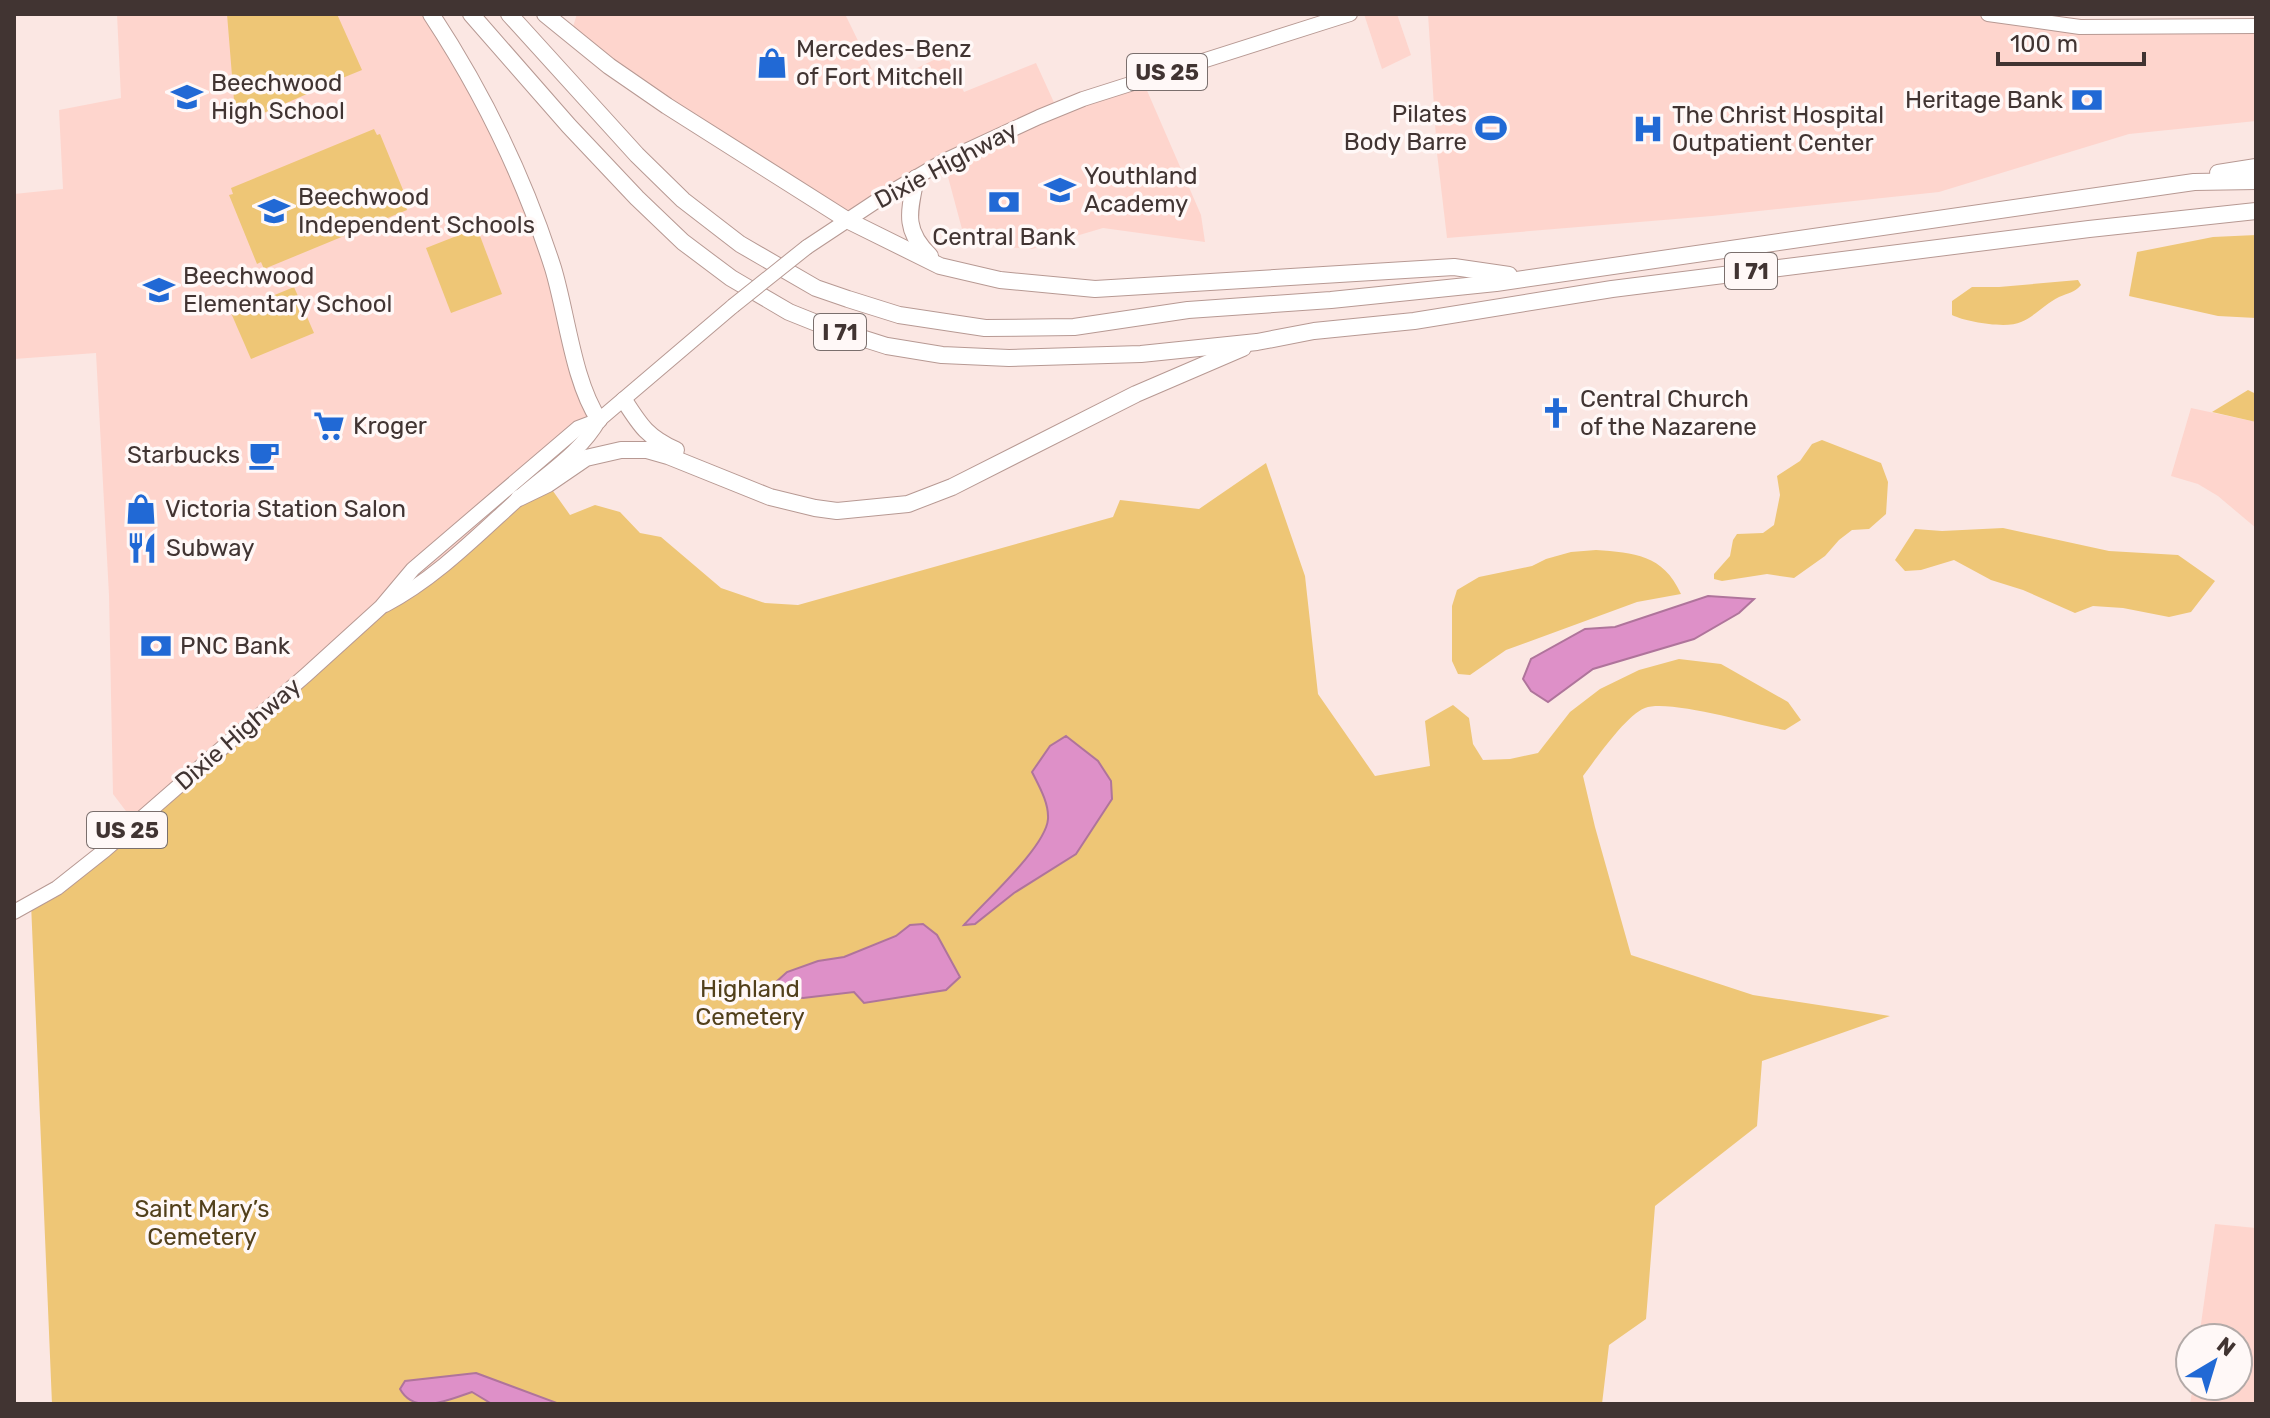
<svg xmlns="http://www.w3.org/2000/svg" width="2270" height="1418" font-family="Rubik,sans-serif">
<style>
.built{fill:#fed5cd}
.green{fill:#eec676}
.water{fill:#de90c8;stroke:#af749b;stroke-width:2}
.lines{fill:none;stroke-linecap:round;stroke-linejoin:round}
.primary-casing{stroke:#b79993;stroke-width:16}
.highway-casing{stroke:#b79993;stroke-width:18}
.primary{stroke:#fff;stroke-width:14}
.highway{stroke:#fff;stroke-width:16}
.primary-bridge-casing{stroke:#b79993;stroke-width:16;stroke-linecap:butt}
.primary-bridge{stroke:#fff;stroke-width:14}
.labels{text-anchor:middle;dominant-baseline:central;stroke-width:7;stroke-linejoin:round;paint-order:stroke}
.shield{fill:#fff8f7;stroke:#7a6f6d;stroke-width:2}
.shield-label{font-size:22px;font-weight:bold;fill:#413432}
.poi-label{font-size:24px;fill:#413432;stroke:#fff8f7;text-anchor:start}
.street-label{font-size:24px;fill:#413432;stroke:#fff8f7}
.park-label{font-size:24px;fill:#52401b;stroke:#fff8f7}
</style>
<rect width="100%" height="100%" fill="#fbe7e3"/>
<!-- built -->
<g class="built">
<polygon points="117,14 431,14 527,193 588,404 588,439 135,823 113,794 109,595 96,353 14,359 14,194 63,189 59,110 121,98"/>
<polygon points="577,14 845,14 880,86 946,54 964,92 1036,63 1057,109 1142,79 1201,215 1205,242 1103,228 1032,249 966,244 944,162 847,220 570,36"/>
<polygon points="1364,14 1397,14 1411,55 1382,69"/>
<polygon points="1428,14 1988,14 2026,21 2256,26 2256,121 2129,134 1939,192 1712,216 1447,238 1437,153"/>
<polygon points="2191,408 2256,422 2256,528 2218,496 2198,484 2171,476"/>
<polygon points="2215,1224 2256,1228 2256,1404 2190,1404 2193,1386 2238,1386 2238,1338 2199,1338"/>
</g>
<!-- green -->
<g class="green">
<polygon points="227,14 337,14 362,70 335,81 335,85 316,90 236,125"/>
<polygon points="374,129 377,135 380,134 408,202 405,204 407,210 264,269 261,262 257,264 229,195 233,194 231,188"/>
<polygon points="477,228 502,294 451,313 426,248"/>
<polygon points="2256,235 2256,318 2218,316 2129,296 2137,252 2213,237"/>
<path d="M 2078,280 L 2081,285 C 2074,293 2068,293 2059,297 C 2045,304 2035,316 2021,322 C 2007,329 1966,322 1952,315 L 1952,301 L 1972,287 L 1999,287 Z"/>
<polygon points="294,287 314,333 251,359 231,313"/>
<polygon points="2248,390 2256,394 2256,422 2212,412"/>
<polygon points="1822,440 1881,463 1888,482 1886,514 1869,529 1852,530 1839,540 1825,556 1794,578 1767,574 1722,581 1714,579 1714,574 1730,556 1733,540 1737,534 1763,533 1774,525 1780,495 1777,476 1800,461 1812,444"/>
<path d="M 1266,463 L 1305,576 L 1318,694 L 1375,776 L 1430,766 L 1425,721 L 1453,705 L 1469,718 L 1473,744 L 1483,760 L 1510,759 L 1538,753 L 1570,712 L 1600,689 L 1639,670 L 1679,659 L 1721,664 L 1788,702 L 1801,720 L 1785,730 C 1755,725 1670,699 1645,708 C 1626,715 1596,759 1583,776 L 1595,827 L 1631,955 L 1753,995 L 1890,1016 L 1762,1061 L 1757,1126 L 1655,1206 L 1646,1319 L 1609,1345 L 1602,1404 L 52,1404 L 31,903 L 57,888 L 381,607 L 548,484 L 570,515 L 595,505 L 620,512 L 640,533 L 661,537 L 721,588 L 765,603 L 798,605 L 1113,517 L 1120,500 L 1199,509 Z"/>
<polygon points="2003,528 2109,551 2178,555 2215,581 2191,612 2169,617 2123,608 2093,606 2075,613 2023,590 1991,580 1954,560 1921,570 1905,571 1895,560 1915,529 1942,531"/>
<path d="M 1596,550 C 1634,553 1663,554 1681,594 L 1637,602 L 1506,650 L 1470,675 L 1458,674 L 1452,661 L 1452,606 L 1457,590 L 1479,577 L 1532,566 L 1546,559 L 1571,552 Z"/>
</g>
<!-- water -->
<g class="water">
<polygon points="1708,596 1754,599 1739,613 1694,639 1593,669 1548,702 1531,691 1523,679 1531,659 1585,629 1615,627"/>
<path d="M 1066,736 L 1098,761 L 1111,781 L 1112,799 L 1076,854 L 1014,893 L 975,924 L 964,925 C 984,902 1046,847 1048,819 C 1049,803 1039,786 1032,772 L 1050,746 Z"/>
<polygon points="923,924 937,935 960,977 946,990 864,1003 854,992 803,998 783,995 775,983 787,972 818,961 844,957 896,936 910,925"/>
<path d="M 476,1373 L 557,1403 L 558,1404 L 492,1404 L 472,1392 C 448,1400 415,1416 400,1389 L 405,1381 Z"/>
</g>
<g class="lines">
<defs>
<g id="primary">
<polyline points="1988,14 2080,27 2256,26"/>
<polyline points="807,247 881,198 944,161 1039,117 1083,99 1350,14"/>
<path d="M 385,605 C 435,579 478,535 520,497 C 547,473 581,452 599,420"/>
<polyline points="14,912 57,888 105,850 306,675 381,607 413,569 578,428 599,420 733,306"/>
</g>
<g id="highway">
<path d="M 431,14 C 483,93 524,177 553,268 C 567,314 573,381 599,420"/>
<polyline points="471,14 569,126 637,198 683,242 731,278 789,312 824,326 887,346 942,355 1009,358 1141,354 1257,342 1314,331 1414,321 1612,289 2089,229 2256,211"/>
<polyline points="509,14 637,155 683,200 740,244 816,288 848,299 899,315 985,328 1074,327 1188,310 1331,300 1496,283 2194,182 2256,181"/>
<polyline points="545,14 609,66 667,106 847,220 940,266 1000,280 1095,289 1454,267 1509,275"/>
<polyline points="2218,173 2256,167"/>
<path d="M 916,178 C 909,212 903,230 930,256"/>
<path d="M 624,400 C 640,425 647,437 676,450"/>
<polyline points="519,498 548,484 586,458 621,450 647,450 668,456 770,497 815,508 837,511 908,504 952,487 1136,394 1243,348"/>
</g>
</defs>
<!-- primary casing -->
<use href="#primary" class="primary-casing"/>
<!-- highway casing -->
<use href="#highway" class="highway-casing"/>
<!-- primary -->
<use href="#primary" class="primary"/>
<!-- highway -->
<use href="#highway" class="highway"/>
<defs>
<polyline id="primary-bridge" points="733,306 807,247"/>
</defs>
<!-- primary-bridge casing -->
<use href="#primary-bridge" class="primary-bridge-casing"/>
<!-- primary-bridge -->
<use href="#primary-bridge" class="primary-bridge"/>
</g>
<!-- icons -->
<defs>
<symbol id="shop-bare" viewBox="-9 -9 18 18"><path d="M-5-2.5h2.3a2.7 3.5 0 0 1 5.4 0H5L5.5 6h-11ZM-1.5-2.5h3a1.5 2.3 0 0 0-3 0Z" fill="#2169d5" stroke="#fff8f7" stroke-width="2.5" paint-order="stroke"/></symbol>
<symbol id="school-bare" viewBox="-9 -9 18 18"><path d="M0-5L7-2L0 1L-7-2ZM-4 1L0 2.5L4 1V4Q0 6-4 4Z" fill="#2169d5" stroke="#fff8f7" stroke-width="2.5" paint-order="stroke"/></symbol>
<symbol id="bank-bare" viewBox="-9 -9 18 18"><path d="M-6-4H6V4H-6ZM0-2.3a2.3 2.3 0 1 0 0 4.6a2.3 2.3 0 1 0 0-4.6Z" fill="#2169d5" stroke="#fff8f7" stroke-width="2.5" paint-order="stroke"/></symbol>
<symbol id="stadium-bare" viewBox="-9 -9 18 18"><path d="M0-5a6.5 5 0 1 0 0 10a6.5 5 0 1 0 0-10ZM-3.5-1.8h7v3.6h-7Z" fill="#2169d5" stroke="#fff8f7" stroke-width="2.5" paint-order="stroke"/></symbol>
<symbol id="hospital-bare" viewBox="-9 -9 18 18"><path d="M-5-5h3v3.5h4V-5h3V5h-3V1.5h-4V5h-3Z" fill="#2169d5" stroke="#fff8f7" stroke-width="2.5" paint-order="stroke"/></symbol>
<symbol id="church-bare" viewBox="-9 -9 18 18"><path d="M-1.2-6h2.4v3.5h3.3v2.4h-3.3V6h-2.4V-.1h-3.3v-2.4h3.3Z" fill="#2169d5" stroke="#fff8f7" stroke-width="2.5" paint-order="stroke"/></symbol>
<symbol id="supermarket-bare" viewBox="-9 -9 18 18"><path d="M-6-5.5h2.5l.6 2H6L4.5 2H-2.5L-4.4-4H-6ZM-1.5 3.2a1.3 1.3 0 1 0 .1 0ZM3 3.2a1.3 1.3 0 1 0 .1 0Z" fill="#2169d5" stroke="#fff8f7" stroke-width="2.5" paint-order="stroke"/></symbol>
<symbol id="cafe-bare" viewBox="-9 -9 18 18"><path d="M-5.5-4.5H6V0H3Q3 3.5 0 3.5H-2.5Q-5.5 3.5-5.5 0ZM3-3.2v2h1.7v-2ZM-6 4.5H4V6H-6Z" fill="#2169d5" stroke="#fff8f7" stroke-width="2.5" paint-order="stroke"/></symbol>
<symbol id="restaurant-bare" viewBox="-9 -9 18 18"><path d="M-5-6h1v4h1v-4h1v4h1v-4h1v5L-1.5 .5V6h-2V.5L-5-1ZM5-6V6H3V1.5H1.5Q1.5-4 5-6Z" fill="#2169d5" stroke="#fff8f7" stroke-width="2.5" paint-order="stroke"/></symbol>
</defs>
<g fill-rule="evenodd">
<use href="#shop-bare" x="750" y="41" width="44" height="44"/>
<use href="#school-bare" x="165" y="75" width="44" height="44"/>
<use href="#bank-bare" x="2065" y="78" width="44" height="44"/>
<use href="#stadium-bare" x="1469" y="106" width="44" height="44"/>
<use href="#hospital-bare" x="1626" y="107" width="44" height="44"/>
<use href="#school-bare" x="1038" y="168" width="44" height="44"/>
<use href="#bank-bare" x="982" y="180" width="44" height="44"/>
<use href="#school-bare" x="252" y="189" width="44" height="44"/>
<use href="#school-bare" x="137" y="268" width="44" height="44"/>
<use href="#church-bare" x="1534" y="391" width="44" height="44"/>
<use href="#supermarket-bare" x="307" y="404" width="44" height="44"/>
<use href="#cafe-bare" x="242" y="433" width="44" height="44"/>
<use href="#shop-bare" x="119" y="487" width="44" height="44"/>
<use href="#restaurant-bare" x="120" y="526" width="44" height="44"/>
<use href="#bank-bare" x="134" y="624" width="44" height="44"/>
</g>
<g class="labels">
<!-- shield labels -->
<g class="shield">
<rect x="1127" y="54" width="80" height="36" rx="6"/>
<rect x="1725" y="253" width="52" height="36" rx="6"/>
<rect x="814" y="314" width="52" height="36" rx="6"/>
<rect x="87" y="812" width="80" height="36" rx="6"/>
</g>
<g class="shield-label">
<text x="1167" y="72">US 25</text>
<text x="1751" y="271">I 71</text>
<text x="840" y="332">I 71</text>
<text x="127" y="830">US 25</text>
</g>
<!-- poi labels -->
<g class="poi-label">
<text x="796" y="49">Mercedes-Benz<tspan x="796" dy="28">of Fort Mitchell</tspan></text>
<text x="211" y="83">Beechwood<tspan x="211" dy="28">High School</tspan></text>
<text x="2063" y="100" text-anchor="end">Heritage Bank</text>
<text x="1467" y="114" text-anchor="end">Pilates<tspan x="1467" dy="28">Body Barre</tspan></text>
<text x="1672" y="115">The Christ Hospital<tspan x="1672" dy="28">Outpatient Center</tspan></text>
<text x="1084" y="176">Youthland<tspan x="1084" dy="28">Academy</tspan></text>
<text x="298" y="197">Beechwood<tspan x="298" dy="28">Independent Schools</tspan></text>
<text x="1004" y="237" text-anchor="middle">Central Bank</text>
<text x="183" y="276">Beechwood<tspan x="183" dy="28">Elementary School</tspan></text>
<text x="1580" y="399">Central Church<tspan x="1580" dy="28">of the Nazarene</tspan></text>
<text x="353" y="426">Kroger</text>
<text x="240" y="455" text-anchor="end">Starbucks</text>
<text x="165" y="509">Victoria Station Salon</text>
<text x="166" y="548">Subway</text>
<text x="180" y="646">PNC Bank</text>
</g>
<!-- street labels -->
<g class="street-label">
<text transform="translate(946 165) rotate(-28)">Dixie Highway</text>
<text transform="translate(238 734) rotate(-41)">Dixie Highway</text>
</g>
<!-- park labels -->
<g class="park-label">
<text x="750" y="989">Highland<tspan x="750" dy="28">Cemetery</tspan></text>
<text x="202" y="1209">Saint Mary’s<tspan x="202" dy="28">Cemetery</tspan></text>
</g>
</g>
<!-- border -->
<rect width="2270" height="1418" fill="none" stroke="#413432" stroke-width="32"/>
<!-- north arrow -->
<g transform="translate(2214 1362) rotate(38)"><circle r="38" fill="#fff8f7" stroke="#b3aaa8" stroke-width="2"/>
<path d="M0-6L14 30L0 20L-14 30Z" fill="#2169d5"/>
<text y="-12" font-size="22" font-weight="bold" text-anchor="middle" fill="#413432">N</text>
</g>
<!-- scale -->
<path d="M1998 52v12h146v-12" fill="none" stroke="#413432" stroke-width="4"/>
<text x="2010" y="52" font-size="24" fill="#413432" stroke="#fff8f7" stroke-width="6" paint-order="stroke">100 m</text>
</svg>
